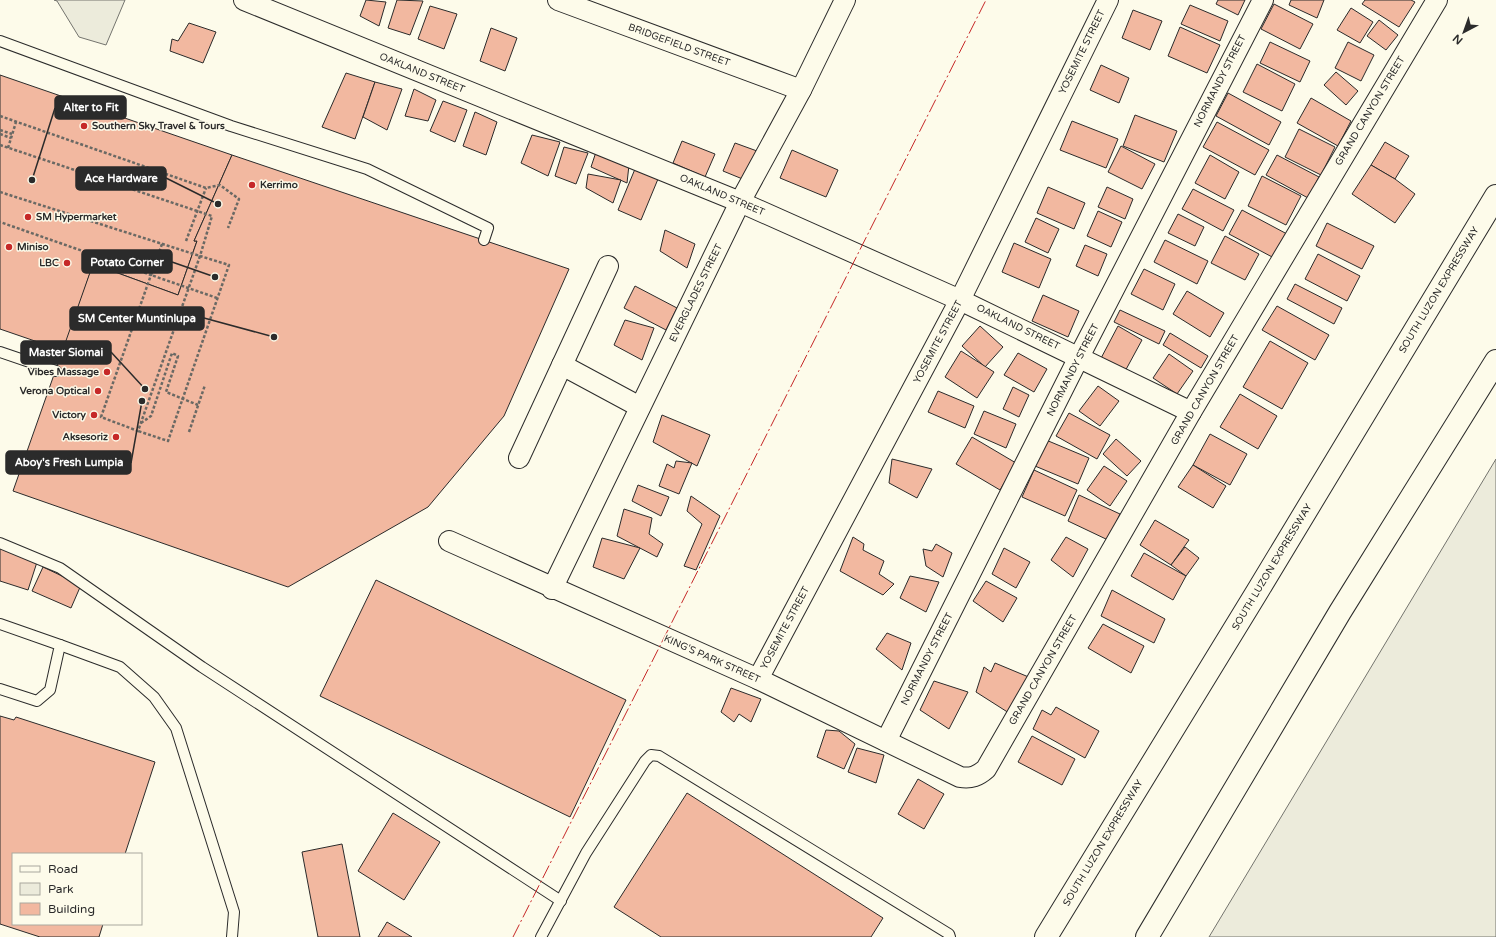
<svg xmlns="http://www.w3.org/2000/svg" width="1496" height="937" font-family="'Varela Round',sans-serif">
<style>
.green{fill:#ecebdb;stroke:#74746e}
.building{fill:#f2b8a0;stroke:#2b2b2b}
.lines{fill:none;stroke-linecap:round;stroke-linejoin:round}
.lane-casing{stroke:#2b2b2b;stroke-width:12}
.street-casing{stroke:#2b2b2b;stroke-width:22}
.highway-casing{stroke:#2b2b2b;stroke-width:24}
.path{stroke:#6a6964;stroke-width:2.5;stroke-dasharray:3 2;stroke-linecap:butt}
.lane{stroke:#fdfbea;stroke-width:10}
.street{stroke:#fdfbea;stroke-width:20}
.highway{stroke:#fdfbea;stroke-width:22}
.power{stroke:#c62828;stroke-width:1;stroke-dasharray:14 3 2 3;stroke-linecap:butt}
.poi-dot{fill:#c62828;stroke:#fdfbea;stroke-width:1.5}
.labels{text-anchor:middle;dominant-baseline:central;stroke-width:3;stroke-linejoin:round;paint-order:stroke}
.street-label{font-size:10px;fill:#2b2b2b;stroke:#fdfbea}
.poi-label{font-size:10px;font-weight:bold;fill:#2b2b2b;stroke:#fdfbea;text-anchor:end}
.leader{fill:none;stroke:#2b2b2b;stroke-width:1.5}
.callout-dot{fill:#2b2b2b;stroke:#fdfbea;stroke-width:1.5}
.callout{fill:#2b2b2b;stroke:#2b2b2b;stroke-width:1.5}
.callout-label{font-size:11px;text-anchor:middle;font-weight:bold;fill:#fff}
</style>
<rect width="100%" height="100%" fill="#fdfbea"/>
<!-- green -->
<g class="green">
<polygon points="54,0 125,0 106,45 79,37 57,1"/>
<polygon points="1496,459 1496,937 1209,937"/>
</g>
<!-- building -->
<g class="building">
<polygon points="366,0 386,2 379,26 360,16"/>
<polygon points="397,0 423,1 410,35 388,28"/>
<polygon points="1218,0 1245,0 1238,15 1216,4"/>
<polygon points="1291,0 1324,0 1317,18 1289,5"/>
<polygon points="1365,0 1411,0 1415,2 1399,27 1362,4"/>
<polygon points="1274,4 1313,24 1300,49 1261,29"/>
<polygon points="1190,5 1228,21 1220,41 1181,24"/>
<polygon points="430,6 457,14 444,49 418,39"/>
<polygon points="1351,8 1373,22 1360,43 1337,30"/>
<polygon points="1133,10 1162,21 1150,50 1122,38"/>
<polygon points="1379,20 1398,35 1386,50 1367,36"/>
<polygon points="189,23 216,32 203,63 170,51 172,39 178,41"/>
<polygon points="1180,27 1220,45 1207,73 1168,56"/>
<polygon points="491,28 517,38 505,71 480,61"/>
<polygon points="1270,42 1310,61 1300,82 1260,63"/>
<polygon points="1348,42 1374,55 1361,81 1335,68"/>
<polygon points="1257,64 1295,84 1282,111 1243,92"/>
<polygon points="1101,65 1129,78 1119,103 1090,90"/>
<polygon points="1336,72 1358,91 1346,105 1324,85"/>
<polygon points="346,73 375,82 355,139 322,127"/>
<polygon points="0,75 232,155 194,241 197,241 178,295 93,264 64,351 0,329"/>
<polygon points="375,82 402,89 387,130 363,117"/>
<polygon points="414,89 436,100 428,121 405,116"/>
<polygon points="1228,93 1281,122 1269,145 1216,116"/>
<polygon points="1311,98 1351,121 1338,146 1297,123"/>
<polygon points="443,101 467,110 455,142 430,131"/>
<polygon points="475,112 497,122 486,155 463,146"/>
<polygon points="1135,115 1177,131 1164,162 1123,146"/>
<polygon points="1072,121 1118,139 1106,168 1060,150"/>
<polygon points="1217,122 1269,150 1255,175 1203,147"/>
<polygon points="1299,129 1335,147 1321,175 1285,157"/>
<polygon points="532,135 560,142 548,176 521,163"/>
<polygon points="682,141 715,154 705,177 673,163"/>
<polygon points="1385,142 1409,156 1395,179 1371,165"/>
<polygon points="735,143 757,151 745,180 723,171"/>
<polygon points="1121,146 1155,164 1142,189 1108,172"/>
<polygon points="564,147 588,153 576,184 555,176"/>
<polygon points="792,150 838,170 826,197 780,178"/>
<polygon points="596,152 629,165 627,183 591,167"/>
<polygon points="232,155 569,269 504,416 428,507 288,587 13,491 93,264 178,295 197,241 194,241"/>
<polygon points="1210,155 1239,172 1225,199 1195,183"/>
<polygon points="1277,155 1319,177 1308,198 1266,175"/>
<polygon points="1371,165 1395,179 1415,194 1395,223 1352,194"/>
<polygon points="635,169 658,179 641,220 618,210"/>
<polygon points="588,174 621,180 613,203 586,188"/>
<polygon points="1262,176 1301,196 1286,225 1248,206"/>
<polygon points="1048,187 1085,203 1074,229 1037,213"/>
<polygon points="1107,187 1133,199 1125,219 1098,207"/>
<polygon points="1193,189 1234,210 1223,231 1182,209"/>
<polygon points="1242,210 1287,234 1274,258 1229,234"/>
<polygon points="1098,211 1122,222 1111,247 1087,236"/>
<polygon points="1178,214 1204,227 1195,246 1168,233"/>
<polygon points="1036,218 1059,229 1048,253 1025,242"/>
<polygon points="1327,223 1374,246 1362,269 1316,246"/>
<polygon points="665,230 695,244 687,268 660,251"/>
<polygon points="1225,236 1259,254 1245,280 1211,263"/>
<polygon points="1165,240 1208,261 1197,284 1154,262"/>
<polygon points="1014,243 1051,259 1039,288 1002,272"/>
<polygon points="1085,245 1107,254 1098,276 1076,266"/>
<polygon points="1318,254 1360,276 1347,301 1305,279"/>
<polygon points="1144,269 1175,284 1163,310 1131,294"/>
<polygon points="1295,284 1342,308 1334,324 1287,299"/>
<polygon points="635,286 677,308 666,330 624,308"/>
<polygon points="1187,291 1224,313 1210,337 1173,314"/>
<polygon points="1043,295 1079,311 1068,337 1032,321"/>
<polygon points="1277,306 1329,335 1315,360 1262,330"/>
<polygon points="1120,310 1165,331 1159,344 1114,322"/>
<polygon points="625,320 654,328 642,360 614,345"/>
<polygon points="980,326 1003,347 985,367 962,346"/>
<polygon points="1118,326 1142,340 1123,375 1099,362"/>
<polygon points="1170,333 1208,356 1201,368 1163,345"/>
<polygon points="1270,341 1308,363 1282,409 1243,387"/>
<polygon points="961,351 994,372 977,398 945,377"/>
<polygon points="1018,353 1047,369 1034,392 1004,375"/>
<polygon points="1169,354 1193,371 1177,394 1153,378"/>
<polygon points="1098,386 1119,401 1100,426 1079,411"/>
<polygon points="1013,387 1029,395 1019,417 1003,409"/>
<polygon points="938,391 974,406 965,428 928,412"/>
<polygon points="1240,394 1277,416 1258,449 1220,427"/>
<polygon points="984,411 1016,424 1006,448 974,434"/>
<polygon points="1069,413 1110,435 1097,459 1056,436"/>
<polygon points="662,415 710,435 697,466 653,442"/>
<polygon points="1210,434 1247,454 1230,485 1193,465"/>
<polygon points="972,437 1016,463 1000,490 956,464"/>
<polygon points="1116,439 1141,461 1127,476 1103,454"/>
<polygon points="1046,440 1089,458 1078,484 1035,466"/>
<polygon points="892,459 932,469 917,498 889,483"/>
<polygon points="676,461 692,463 679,494 659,486 667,464 674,468"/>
<polygon points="1193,465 1226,486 1213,508 1178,487"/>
<polygon points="1104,466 1127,481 1110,506 1087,490"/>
<polygon points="1034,470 1077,490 1065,516 1022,497"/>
<polygon points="638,485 669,497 661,516 632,501"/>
<polygon points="1079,495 1120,514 1108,540 1068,521"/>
<polygon points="691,496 720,516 696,570 684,566 702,524 687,511"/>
<polygon points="624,509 652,518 649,534 663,544 657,557 617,536"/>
<polygon points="1155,520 1189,540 1171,565 1140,545"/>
<polygon points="853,537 864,544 863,550 884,561 879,574 894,584 883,595 840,571"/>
<polygon points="1066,537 1088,549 1073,577 1051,560"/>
<polygon points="602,538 640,548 624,579 593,567"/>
<polygon points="936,544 952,553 943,577 926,566 923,549 932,551"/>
<polygon points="0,547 38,559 28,590 0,581"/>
<polygon points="1185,547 1199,558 1186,576 1171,565"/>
<polygon points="1004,548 1030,562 1016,588 992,574"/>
<polygon points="1144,553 1186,576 1173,600 1131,576"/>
<polygon points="43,567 81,585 71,608 32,591"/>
<polygon points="910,576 939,582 926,612 900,598"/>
<polygon points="376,580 626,700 570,817 320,696"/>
<polygon points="986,581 1017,598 1003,622 973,601"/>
<polygon points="1112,590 1165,619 1154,643 1101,616"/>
<polygon points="1103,624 1144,646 1131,673 1088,648"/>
<polygon points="887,633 911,643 902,670 876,649"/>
<polygon points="995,663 1031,678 1009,713 976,692 984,667 991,672"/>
<polygon points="934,681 968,692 949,729 920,710"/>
<polygon points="731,688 761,699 751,722 739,714 734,722 721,712"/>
<polygon points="1056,707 1099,731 1085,758 1033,729 1042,710 1051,715"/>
<polygon points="0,716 14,720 16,717 155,762 125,854 13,854 13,924 103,924 99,937 40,937 0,924"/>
<polygon points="826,730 839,731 855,744 844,769 817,757"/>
<polygon points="1032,736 1075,759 1062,785 1018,762"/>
<polygon points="857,748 884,755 876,783 848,772"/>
<polygon points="918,779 944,794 924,829 898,814"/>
<polygon points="687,793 883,918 871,937 661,937 614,907"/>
<polygon points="393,813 440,842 404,900 358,871"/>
<polygon points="342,844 360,937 318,937 302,852"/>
<polygon points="387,922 412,937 378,937"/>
</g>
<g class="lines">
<defs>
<g id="lane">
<polyline points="0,41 231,126 367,169 488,228 484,240"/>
<polyline points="0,352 56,371"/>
<polyline points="0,543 60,568 202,667 561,901"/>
<polyline points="0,624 60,645 50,690 37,701 0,689"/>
<polyline points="60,645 120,667 154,697 176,728 234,912 232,937"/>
<polyline points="541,937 586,853 645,761 651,755 659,756 949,934 950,937"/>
</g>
<g id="street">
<polyline points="244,0 740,202 960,300 1191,412"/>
<polyline points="558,0 801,90"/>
<polyline points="562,365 640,407"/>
<polyline points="519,458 608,266"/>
<path d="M 449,541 L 758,679 L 960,777 C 971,779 978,776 986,769 L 1191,412 L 1437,0"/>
<polyline points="552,589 740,202 801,90 845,0"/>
<polyline points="758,679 960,300 1108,0"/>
<polyline points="886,741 1079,357 1263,0"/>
</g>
<g id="highway">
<polyline points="1046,937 1257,592 1496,196"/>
<polyline points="1147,937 1340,612 1496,361"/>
</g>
</defs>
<!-- lane casing -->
<use href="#lane" class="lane-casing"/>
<!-- street casing -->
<use href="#street" class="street-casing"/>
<!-- highway casing -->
<use href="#highway" class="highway-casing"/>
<!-- path -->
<g class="path">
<polyline points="0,116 206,188 220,185 239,199 228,228"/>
<polyline points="0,130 12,134"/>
<polyline points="0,134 11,138"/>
<polyline points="0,145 212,216 200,256 229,265 168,441 138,431"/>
<polyline points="8,148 16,122"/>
<polyline points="0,192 200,256 138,431 101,417 151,275 0,222"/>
<polyline points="186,241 206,188"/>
<polyline points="162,244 151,275 217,298"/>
<polyline points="141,423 151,416 172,353 178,356 166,392 198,405"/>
<polyline points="189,432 205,385"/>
</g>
<!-- lane -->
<use href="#lane" class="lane"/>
<!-- street -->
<use href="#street" class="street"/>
<!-- highway -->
<use href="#highway" class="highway"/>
<!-- power -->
<polyline class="power" points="513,937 986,0"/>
</g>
<!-- markers -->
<g class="poi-dot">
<circle cx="84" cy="126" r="4"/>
<circle cx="252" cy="185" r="4"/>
<circle cx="28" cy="217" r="4"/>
<circle cx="9" cy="247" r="4"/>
<circle cx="67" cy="263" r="4"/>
<circle cx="107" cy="372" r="4"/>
<circle cx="98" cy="391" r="4"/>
<circle cx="94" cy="415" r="4"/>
<circle cx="116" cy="437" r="4"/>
</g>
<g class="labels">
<!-- street labels -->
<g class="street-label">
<text transform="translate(679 45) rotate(20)">BRIDGEFIELD STREET</text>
<text transform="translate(1082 52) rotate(-64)">YOSEMITE STREET</text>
<text transform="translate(422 73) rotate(22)">OAKLAND STREET</text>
<text transform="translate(1220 81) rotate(-63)">NORMANDY STREET</text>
<text transform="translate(1370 111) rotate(-59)">GRAND CANYON STREET</text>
<text transform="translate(722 195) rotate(23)">OAKLAND STREET</text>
<text transform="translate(1439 290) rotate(-59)">SOUTH LUZON EXPRESSWAY</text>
<text transform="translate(696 293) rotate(-64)">EVERGLADES STREET</text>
<text transform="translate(1018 327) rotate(26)">OAKLAND STREET</text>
<text transform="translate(938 342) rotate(-62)">YOSEMITE STREET</text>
<text transform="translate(1073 370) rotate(-63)">NORMANDY STREET</text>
<text transform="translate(1205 390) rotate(-60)">GRAND CANYON STREET</text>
<text transform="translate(1272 567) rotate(-59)">SOUTH LUZON EXPRESSWAY</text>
<text transform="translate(785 628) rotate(-62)">YOSEMITE STREET</text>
<text transform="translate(712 659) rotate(24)">KING'S PARK STREET</text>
<text transform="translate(927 659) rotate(-63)">NORMANDY STREET</text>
<text transform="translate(1043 670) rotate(-60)">GRAND CANYON STREET</text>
<text transform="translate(1103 843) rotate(-59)">SOUTH LUZON EXPRESSWAY</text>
</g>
<!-- poi labels -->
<g class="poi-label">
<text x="92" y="126" text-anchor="start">Southern Sky Travel &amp; Tours</text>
<text x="260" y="185" text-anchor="start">Kerrimo</text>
<text x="36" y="217" text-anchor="start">SM Hypermarket</text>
<text x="17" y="247" text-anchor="start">Miniso</text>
<text x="59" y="263">LBC</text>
<text x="99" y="372">Vibes Massage</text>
<text x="90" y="391">Verona Optical</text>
<text x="86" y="415">Victory</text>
<text x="108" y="437">Aksesoriz</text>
</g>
</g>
<!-- callouts -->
<path class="leader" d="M32 180L55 108M218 204L166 178M215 277L172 262M274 337L204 318M145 389L111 352M142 401L131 463"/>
<g class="callout-dot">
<circle cx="32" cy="180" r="4"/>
<circle cx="218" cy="204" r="4"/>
<circle cx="215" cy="277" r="4"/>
<circle cx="274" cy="337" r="4"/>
<circle cx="145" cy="389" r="4"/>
<circle cx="142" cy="401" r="4"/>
</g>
<g class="callout">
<rect x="55" y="96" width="71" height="23" rx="4"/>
<rect x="76" y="167" width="90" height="23" rx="4"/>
<rect x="82" y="250" width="90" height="23" rx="4"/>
<rect x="70" y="307" width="134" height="23" rx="4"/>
<rect x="21" y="341" width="90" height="23" rx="4"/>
<rect x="6" y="451" width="125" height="23" rx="4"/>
</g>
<g class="callout-label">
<text x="91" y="111">Alter to Fit</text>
<text x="121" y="182">Ace Hardware</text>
<text x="127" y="266">Potato Corner</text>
<text x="137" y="322">SM Center Muntinlupa</text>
<text x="66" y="356">Master Siomai</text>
<text x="69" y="466">Aboy's Fresh Lumpia</text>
</g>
<!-- legend -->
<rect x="12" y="853" width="130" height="72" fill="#fdfbea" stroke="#a9a89e"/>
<rect x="20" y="866" width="20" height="6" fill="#fdfbea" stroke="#a9a89e"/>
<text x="48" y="873" font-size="12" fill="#2b2b2b">Road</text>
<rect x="20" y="883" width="20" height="12" fill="#ecebdb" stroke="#a9a89e"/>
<text x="48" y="893" font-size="12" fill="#2b2b2b">Park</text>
<rect x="20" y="903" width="20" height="12" fill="#f2b8a0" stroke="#a9a89e"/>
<text x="48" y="913" font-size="12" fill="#2b2b2b">Building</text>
<!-- north arrow -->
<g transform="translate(1464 32) rotate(221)" stroke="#fdfbea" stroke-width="3" paint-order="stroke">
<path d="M0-3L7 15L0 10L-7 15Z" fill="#2b2b2b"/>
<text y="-6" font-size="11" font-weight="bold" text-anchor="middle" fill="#2b2b2b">N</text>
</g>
</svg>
